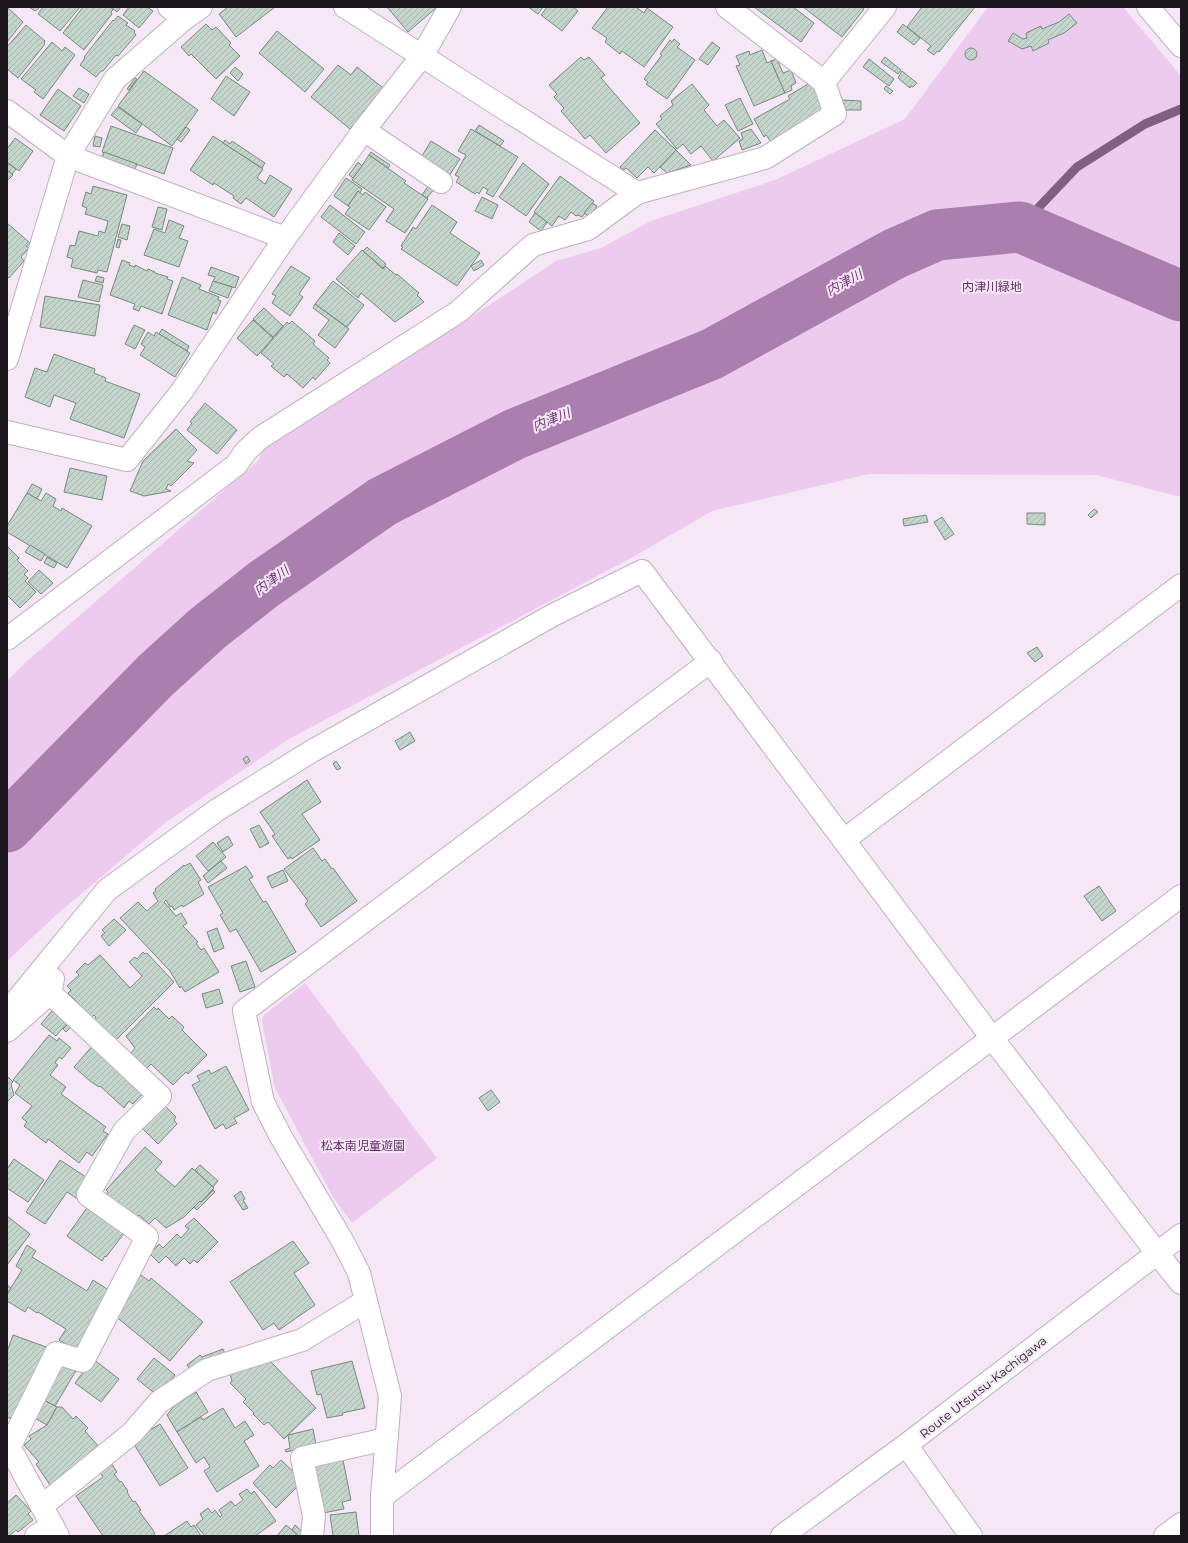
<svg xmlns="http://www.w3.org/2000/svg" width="1188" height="1543" font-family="Montserrat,'Noto Sans JP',sans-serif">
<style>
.green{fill:#edcbef}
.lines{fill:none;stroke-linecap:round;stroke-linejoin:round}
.stream{stroke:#7f5f82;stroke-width:9}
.river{stroke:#aa7ead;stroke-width:51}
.building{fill:url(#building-hatch);stroke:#78897f}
.minor-casing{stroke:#beb1bf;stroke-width:24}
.tertiary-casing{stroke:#beb1bf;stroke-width:24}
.secondary-casing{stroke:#beb1bf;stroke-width:24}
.minor{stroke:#fff;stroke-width:22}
.tertiary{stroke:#fff;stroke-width:22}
.secondary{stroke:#fff;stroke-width:22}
.labels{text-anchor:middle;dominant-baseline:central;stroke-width:4;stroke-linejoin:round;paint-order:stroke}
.park-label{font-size:12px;fill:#642d69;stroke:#f5e7f6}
.street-label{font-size:12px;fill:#1b171c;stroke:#f5e7f6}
.water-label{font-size:13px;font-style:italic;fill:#6f3774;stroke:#f5e7f6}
</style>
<defs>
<pattern id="building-hatch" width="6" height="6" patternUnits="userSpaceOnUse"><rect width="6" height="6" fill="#c4d6cb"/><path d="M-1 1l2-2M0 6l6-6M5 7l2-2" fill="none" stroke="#a8b7ae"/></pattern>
</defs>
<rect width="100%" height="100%" fill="#f5e7f6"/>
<!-- green -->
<g class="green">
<polygon points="988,7 1123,7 1181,76 1181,497 1096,475 869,474 712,511 633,557 289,739 166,822 55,916 7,961 7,681 26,662 259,460 264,442 350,388 468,319 556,261 601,248 651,221 775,180 905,119"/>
<polygon points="305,983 437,1158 352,1223 333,1197 275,1088 262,1021 264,1015"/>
</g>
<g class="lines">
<!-- stream -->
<polyline class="stream" points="1020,227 1077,167 1145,124 1181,109"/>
<!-- river -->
<polyline class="river" points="7,827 156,675 208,628 264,584 382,502 515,434 712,354 894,254 937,235 1020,227 1181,296"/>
</g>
<!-- building -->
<g class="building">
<polygon points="7,7 23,22 7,42"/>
<polygon points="29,7 40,7 35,11"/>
<polygon points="43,7 80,7 60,31 38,14"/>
<polygon points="83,7 110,7 113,9 111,12 112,14 84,50 63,33"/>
<polygon points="111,7 121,7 117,12"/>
<polygon points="129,7 147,7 153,11 139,28 123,15"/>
<polygon points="228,7 275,7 236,37 219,14"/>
<polygon points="387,7 435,7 436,8 408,32"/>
<polygon points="528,7 543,7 538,14"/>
<polygon points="547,7 573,7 578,11 562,31 541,15"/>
<polygon points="608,7 636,7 644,13 647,8 673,27 644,67 622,51 620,54 605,42 607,38 592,28"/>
<polygon points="754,7 793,7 814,23 801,42"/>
<polygon points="803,7 862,7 864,9 842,37"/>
<polygon points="922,7 975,7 939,52 937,51 934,55 927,50 931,46 907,27"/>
<polygon points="1069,14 1077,23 1064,33 1048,40 1049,43 1033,51 1031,46 1022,49 1008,41 1013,33 1023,39 1027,38 1026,33 1041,26 1042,29 1059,22"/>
<polygon points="118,16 128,23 126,25 135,31 134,32 136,35 118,56 116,55 103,71 101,71 96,77 80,65 85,58 84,57 113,20 114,21"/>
<polygon points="206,24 212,30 216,27 231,43 229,45 240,56 216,79 191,54 189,56 181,47"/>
<polygon points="903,24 920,38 914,45 897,32"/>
<polygon points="26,25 45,41 44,43 45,44 18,78 7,69 7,47"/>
<polygon points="277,31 324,69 305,92 259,53"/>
<polygon points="674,39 680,44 677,47 695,60 667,99 646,84 648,82 644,79 662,55 660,54 670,40 672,42"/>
<polygon points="52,42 62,51 65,47 75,55 43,99 34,92 36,90 21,79"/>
<polygon points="712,42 720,48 708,65 699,59"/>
<circle cx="971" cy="54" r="6"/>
<polygon points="762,50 767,63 771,61 785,93 754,106 736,66 740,65 736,56 749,51 750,55"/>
<polygon points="581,57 584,60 589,57 605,75 601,78 640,123 606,153 590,135 585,139 561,111 564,108 554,97 557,94 549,85"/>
<polygon points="885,57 901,70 898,74 881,62"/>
<polygon points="777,59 783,73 791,70 796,83 791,86 792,90 785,93 771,61"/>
<polygon points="869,59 894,79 889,86 863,67"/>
<polygon points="338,65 351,75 357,67 383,88 350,129 311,97"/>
<polygon points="235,67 243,74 238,81 230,73"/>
<polygon points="144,71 198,110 172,146 118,106"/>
<polygon points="902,71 917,83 913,87 911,86 910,88 898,78"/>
<polygon points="226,76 250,92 234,116 211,99"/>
<polygon points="135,78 137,79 129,90 127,89"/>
<polygon points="692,84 709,105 704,110 717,126 724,120 740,138 713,161 701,146 691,154 683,144 677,149 656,124 662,119 660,116 673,105 671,101"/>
<polygon points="808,84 816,89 822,108 817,117 771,142 766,135 764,137 754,119 790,99 788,96"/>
<polygon points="886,86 893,91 890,94 884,89"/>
<polygon points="79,88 89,94 84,103 73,96"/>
<polygon points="58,89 81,106 64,131 40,115"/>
<polygon points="740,98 753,124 738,131 725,105"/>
<polygon points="842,100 861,101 861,110 842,110"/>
<polygon points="118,107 142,124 136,133 111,115"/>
<polygon points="479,125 504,141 500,146 475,131"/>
<polygon points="111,126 173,148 164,174 102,152"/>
<polygon points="186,127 190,130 181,142 177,139"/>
<polygon points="471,129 518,157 493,197 486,193 488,190 483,187 479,194 477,192 475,194 456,182 459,177 455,175 466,155 458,151"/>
<polygon points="751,129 761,143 742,150 739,141 743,139 741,133"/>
<polygon points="655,130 676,150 654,173 648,167 637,178 626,168 624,170 620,167"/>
<polygon points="95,136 102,138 100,147 93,146"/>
<polygon points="213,136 263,169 257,178 265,184 270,175 292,189 274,217 246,198 241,204 233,198 234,196 214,183 213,185 190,170"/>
<polygon points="15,138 33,151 19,171 7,162 7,149"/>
<polygon points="225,140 230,144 232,141 265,163 262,168 223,143"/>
<polygon points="431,141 460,159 447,179 419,161"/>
<polygon points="676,150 691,165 667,173 660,167"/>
<polygon points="104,152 137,164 135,169 102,157"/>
<polygon points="371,152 390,165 388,168 369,155"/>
<polygon points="369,155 406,181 404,183 428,199 405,233 386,221 394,209 352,180"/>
<polygon points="358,162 362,166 353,178 349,175"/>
<polygon points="7,163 16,169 12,174 7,170"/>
<polygon points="523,163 549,184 526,216 499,197"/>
<polygon points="7,170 13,175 7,181"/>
<polygon points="560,176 594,201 582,217 578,215 576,216 571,212 565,220 559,216 552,226 534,212"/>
<polygon points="346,178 362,189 360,193 358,191 348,206 334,196"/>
<polygon points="429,185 434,189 427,198 422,195"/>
<polygon points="93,186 127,195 107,272 98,270 97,273 71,267 73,259 67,257 70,245 75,246 79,231 98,236 99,231 105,233 108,221 85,214 87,208 82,206 86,192 91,194"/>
<polygon points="358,191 363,195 365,192 386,207 369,230 345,214 350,207 348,206"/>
<polygon points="482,197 498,205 492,219 475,211"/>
<polygon points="592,203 597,206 590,217 584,213"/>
<polygon points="330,205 365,232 356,244 321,217"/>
<polygon points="432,205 457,222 450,233 480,253 457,286 401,249 403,247 401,246 413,227 416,229"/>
<polygon points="158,207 167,209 162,230 152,227"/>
<polygon points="535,213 547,222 541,231 529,222"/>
<polygon points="169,220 184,226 179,238 188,241 179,267 144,255 154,229 165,233"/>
<polygon points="7,223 30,243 26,246 29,248 21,257 24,261 9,278 7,276"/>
<polygon points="122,224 130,226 127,240 118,237"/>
<polygon points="339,233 355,246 348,255 333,242"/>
<polygon points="118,239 121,240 119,248 116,247"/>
<polygon points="367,247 386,264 383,268 363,251"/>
<polygon points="362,250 383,269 385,266 396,275 397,274 419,293 417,295 424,302 395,322 361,293 358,298 336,279"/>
<polygon points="122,260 130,263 129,265 135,267 135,265 147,271 148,269 155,272 155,273 168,277 167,279 173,281 162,314 141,306 139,311 133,309 135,304 110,295"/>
<polygon points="481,260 484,265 474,271 471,266"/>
<polygon points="291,266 310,278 299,294 303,297 290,316 272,303 276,296 272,294"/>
<polygon points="211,267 239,277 235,288 213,281 215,277 208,275"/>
<polygon points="97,276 104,278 103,283 95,281"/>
<polygon points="182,277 201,285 199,289 219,297 218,300 221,301 216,314 213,312 207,330 168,315"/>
<polygon points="83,280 103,285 99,302 78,297"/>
<polygon points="213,281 232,287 228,298 209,291"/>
<polygon points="333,281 364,305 347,327 315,304"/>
<polygon points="45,296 100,305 95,336 40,327"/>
<polygon points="315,304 349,329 335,348 318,335 329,320 313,308"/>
<polygon points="264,308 283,326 273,337 253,319"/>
<polygon points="253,320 273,338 257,356 237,338"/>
<polygon points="292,321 315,341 313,344 329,358 327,360 330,363 315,380 313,377 303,388 287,374 284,377 271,366 274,364 261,353 287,322 289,324"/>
<polygon points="134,325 145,330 135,349 125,344"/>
<polygon points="162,329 189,346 187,351 159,334"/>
<polygon points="148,332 154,336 156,332 190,353 175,377 140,355 145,347 141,344"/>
<polygon points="54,354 95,369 94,373 106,378 105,381 140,394 124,438 70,419 76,403 54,395 50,407 25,397 35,368 47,372"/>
<polygon points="205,403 237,430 217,454 187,430 192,423 190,422"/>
<polygon points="176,429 197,450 187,461 194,463 171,486 168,484 166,489 171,491 144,496 130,491 143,461"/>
<polygon points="70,468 107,476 102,500 64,492"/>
<polygon points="32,484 42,489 37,499 27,493"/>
<polygon points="27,493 41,501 46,493 56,499 53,506 61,511 62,508 92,526 67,568 7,532 7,526"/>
<polygon points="1094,509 1098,512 1091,518 1088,515"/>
<polygon points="1027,513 1045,513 1045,525 1027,524"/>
<polygon points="926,515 928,522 904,526 903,519"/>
<polygon points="942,517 954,534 945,540 934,522"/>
<polygon points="30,545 45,554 41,561 25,552"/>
<polygon points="7,546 19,558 17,560 28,571 24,574 28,578 25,581 36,592 20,608 7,595"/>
<polygon points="47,557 57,563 54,568 44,563"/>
<polygon points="39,570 53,583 41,594 28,582"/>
<polygon points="1037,647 1043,656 1035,662 1027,653"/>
<polygon points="410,732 415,741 400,750 395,741"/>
<polygon points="247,756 250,761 246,764 243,759"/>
<polygon points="336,761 341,768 337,770 333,764"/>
<polygon points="307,780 321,802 302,814 320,840 292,859 291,857 288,859 272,836 275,834 260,812"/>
<polygon points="259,825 269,843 260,848 250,829"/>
<polygon points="228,836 233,845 223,852 217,843"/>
<polygon points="213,842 226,857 208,871 196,856"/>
<polygon points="313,848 322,861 325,859 332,869 333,868 357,901 321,927 305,904 308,901 284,869"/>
<polygon points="221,861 227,868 208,883 203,876"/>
<polygon points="190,863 201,880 198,882 204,894 183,907 182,905 174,910 172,906 170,907 166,900 164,902 176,916 181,913 187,923 183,926 198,942 196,943 201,950 204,948 219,972 185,992 181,986 180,988 170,971 120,918 138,902 147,911 158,901 153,893 156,891 155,889 184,865 185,866"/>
<polygon points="246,866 253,877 249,879 263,902 266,901 296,952 261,972 236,929 230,932 220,915 223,913 208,887"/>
<polygon points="283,870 288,881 272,888 267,877"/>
<polygon points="1099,886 1116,911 1102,921 1084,896"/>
<polygon points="114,919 126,930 109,946 101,936 105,933 102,930"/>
<polygon points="217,928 224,948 214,952 207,932"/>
<polygon points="143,952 145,954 147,953 174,982 113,1043 92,1022 96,1017 94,1015 92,1017 68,993 71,990 67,986 79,975 76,972 85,963 88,965 100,955 130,988 142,976 129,962 135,957 137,959"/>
<polygon points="246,961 255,987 240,992 231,966"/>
<polygon points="219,989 223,1003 206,1008 202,994"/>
<polygon points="154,1007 157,1010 158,1008 169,1019 172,1016 184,1027 182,1030 207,1055 188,1074 186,1072 173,1085 151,1064 144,1071 129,1055 135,1048 126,1036"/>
<polygon points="52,1011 67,1023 56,1036 41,1024"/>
<polygon points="68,1024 71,1027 66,1032 63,1029"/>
<polygon points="49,1035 57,1041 59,1038 71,1048 62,1059 59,1057 55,1063 58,1065 50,1075 66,1087 61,1094 106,1127 103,1131 108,1134 92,1156 87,1152 79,1163 48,1139 46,1143 24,1126 27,1122 22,1118 32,1106 15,1093 20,1085 13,1080"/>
<polygon points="95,1043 147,1089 133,1104 129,1101 124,1108 100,1086 99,1087 90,1081 74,1067"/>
<polygon points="226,1066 249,1110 234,1118 237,1123 226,1129 223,1124 215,1129 192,1085 200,1081 197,1076 209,1070 211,1074"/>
<polygon points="7,1076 13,1082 11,1084 14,1095 7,1102"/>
<polygon points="491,1090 500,1102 488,1111 479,1098"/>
<polygon points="161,1102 176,1117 174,1120 177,1124 158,1144 139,1125"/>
<polygon points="145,1147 162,1162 155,1170 175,1187 192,1168 214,1188 201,1202 200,1201 184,1217 166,1228 155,1218 149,1224 139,1215 135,1221 102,1199 108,1192 106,1190"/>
<polygon points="14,1159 44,1180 28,1202 7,1188 7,1169"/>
<polygon points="60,1160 92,1181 79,1200 67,1192 45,1224 26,1212"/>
<polygon points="200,1165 218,1181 213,1187 195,1170"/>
<polygon points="213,1190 215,1192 197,1210 194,1207 200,1201 201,1202"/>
<polygon points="241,1191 245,1199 243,1200 248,1208 243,1210 234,1196"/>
<polygon points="89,1205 125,1232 106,1257 105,1256 102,1261 67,1236"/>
<polygon points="7,1216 30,1234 7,1265"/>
<polygon points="194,1218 218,1242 197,1263 194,1260 190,1264 184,1258 176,1266 166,1256 159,1263 150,1254 159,1244 163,1248 177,1234 181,1238 189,1229 185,1226"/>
<polygon points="293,1241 309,1263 294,1273 315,1305 279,1330 274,1323 263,1330 230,1282"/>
<polygon points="27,1245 36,1251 32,1257 87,1291 93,1280 112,1292 82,1353 59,1340 66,1329 38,1312 37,1313 28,1307 25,1312 7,1301 7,1294 22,1270 16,1266"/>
<polygon points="141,1275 149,1281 151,1278 203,1322 170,1361 114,1315 119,1301"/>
<polygon points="7,1285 11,1288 7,1294"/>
<polygon points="13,1335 49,1348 21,1423 7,1417 7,1352"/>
<polygon points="223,1349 226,1356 192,1372 187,1365 200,1355 202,1357"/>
<polygon points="154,1358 175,1375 158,1396 137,1379"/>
<polygon points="93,1359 119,1379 101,1402 75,1383"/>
<polygon points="268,1359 316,1408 284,1439 268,1422 264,1425 253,1414 254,1413 243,1402 246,1399 230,1383 232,1381 230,1374"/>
<polygon points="60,1360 77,1369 55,1406 42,1399"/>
<polygon points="352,1361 365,1408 342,1413 343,1415 327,1418 321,1394 317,1395 311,1371"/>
<polygon points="196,1392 208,1412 177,1432 167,1415 175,1405"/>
<polygon points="42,1399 57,1407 47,1425 33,1417"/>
<polygon points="57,1407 62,1407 73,1419 76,1416 88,1428 85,1431 99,1447 52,1488 36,1464 39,1462 24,1445 31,1439 29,1436 47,1425"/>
<polygon points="223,1408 235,1428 245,1421 254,1435 244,1441 259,1466 217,1492 204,1471 210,1467 204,1457 196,1463 177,1432 201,1417 203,1420"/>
<polygon points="160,1424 188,1468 160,1486 132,1441"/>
<polygon points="313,1429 316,1445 286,1452 285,1450 290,1448 288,1435"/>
<polygon points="342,1455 351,1500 342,1502 344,1509 323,1513 309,1460"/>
<polygon points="281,1460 303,1481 276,1508 253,1483 270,1465 273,1468"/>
<polygon points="111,1463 117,1472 114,1474 120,1482 121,1481 128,1491 127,1492 133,1502 135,1501 141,1510 139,1511 153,1530 155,1534 152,1536 103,1536 76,1496 103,1477 99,1471"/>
<polygon points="247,1489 251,1494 254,1491 276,1521 255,1536 205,1536 196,1525 203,1519 200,1514 208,1508 212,1513 215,1510 220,1517 222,1515 219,1510 231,1501 235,1506 243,1500 239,1494"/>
<polygon points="16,1495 31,1511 28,1514 33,1520 18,1532 16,1530 9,1536 7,1536 7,1503"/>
<polygon points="356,1512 359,1536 333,1536 330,1515"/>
<polygon points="187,1521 191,1527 194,1525 201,1536 164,1536"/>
<polygon points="286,1525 292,1530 299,1536 277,1536"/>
<polygon points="295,1525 307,1536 299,1536 292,1530"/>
</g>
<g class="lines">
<defs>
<g id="minor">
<polyline points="169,7 184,19"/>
<polyline points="345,7 637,193"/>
<polyline points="727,7 824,82 885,7"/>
<polyline points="1148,7 1181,46"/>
<polyline points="7,111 68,156 285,238"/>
<polyline points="364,130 441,182"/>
<polyline points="7,359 68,156 115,79 184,19 201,7"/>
<polyline points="7,432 127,460 182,391 285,238 364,130 422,56 450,7"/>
<polyline points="7,639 236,465 246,451 260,438 458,312 533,245 588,229 637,193 765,158 835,114 824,82"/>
<polyline points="844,840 1181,585"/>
<polyline points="7,1012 107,890 217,810 312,751 553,615 642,571 992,1038 1157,1253"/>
<polyline points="7,1031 50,993 53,979"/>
<polyline points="7,1443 58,1536"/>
<polyline points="10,1446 56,1353 83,1361 147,1237 88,1195 124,1131 160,1096 50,993"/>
<polyline points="382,1497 1181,896"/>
<polyline points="42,1506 132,1433 159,1402 207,1370 302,1340 366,1301"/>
<polyline points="36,1536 53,1526"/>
<polyline points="312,1536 314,1516 302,1458 386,1439"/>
<polyline points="382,1536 382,1497 390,1396 359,1273 342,1240 281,1137 263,1102 244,1011 711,661"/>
<polyline points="1165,1536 1181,1524"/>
</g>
<g id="tertiary">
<polyline points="1157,1253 1181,1283"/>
<polyline points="906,1445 971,1536"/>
</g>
<polyline id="secondary" points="782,1536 906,1445 1181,1235"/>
</defs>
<!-- minor casing -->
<use href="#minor" class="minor-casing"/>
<!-- tertiary casing -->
<use href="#tertiary" class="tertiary-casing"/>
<!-- secondary casing -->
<use href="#secondary" class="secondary-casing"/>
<!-- minor -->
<use href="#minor" class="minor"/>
<!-- tertiary -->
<use href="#tertiary" class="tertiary"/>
<!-- secondary -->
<use href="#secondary" class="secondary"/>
</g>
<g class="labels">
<!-- park labels -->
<g class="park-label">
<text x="992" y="286">内津川緑地</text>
<text x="363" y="1145">松本南児童遊園</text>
</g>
<!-- street labels -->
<g class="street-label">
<text transform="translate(983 1387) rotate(-38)">Route Utsutsu-Kachigawa</text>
</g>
<!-- water labels -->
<g class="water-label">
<text transform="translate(844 282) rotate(-29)">内津川</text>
<text transform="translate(551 419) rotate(-22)">内津川</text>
<text transform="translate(271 580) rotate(-36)">内津川</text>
</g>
</g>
<!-- border -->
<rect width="1188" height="1543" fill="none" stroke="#1b171c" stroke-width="16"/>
</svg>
